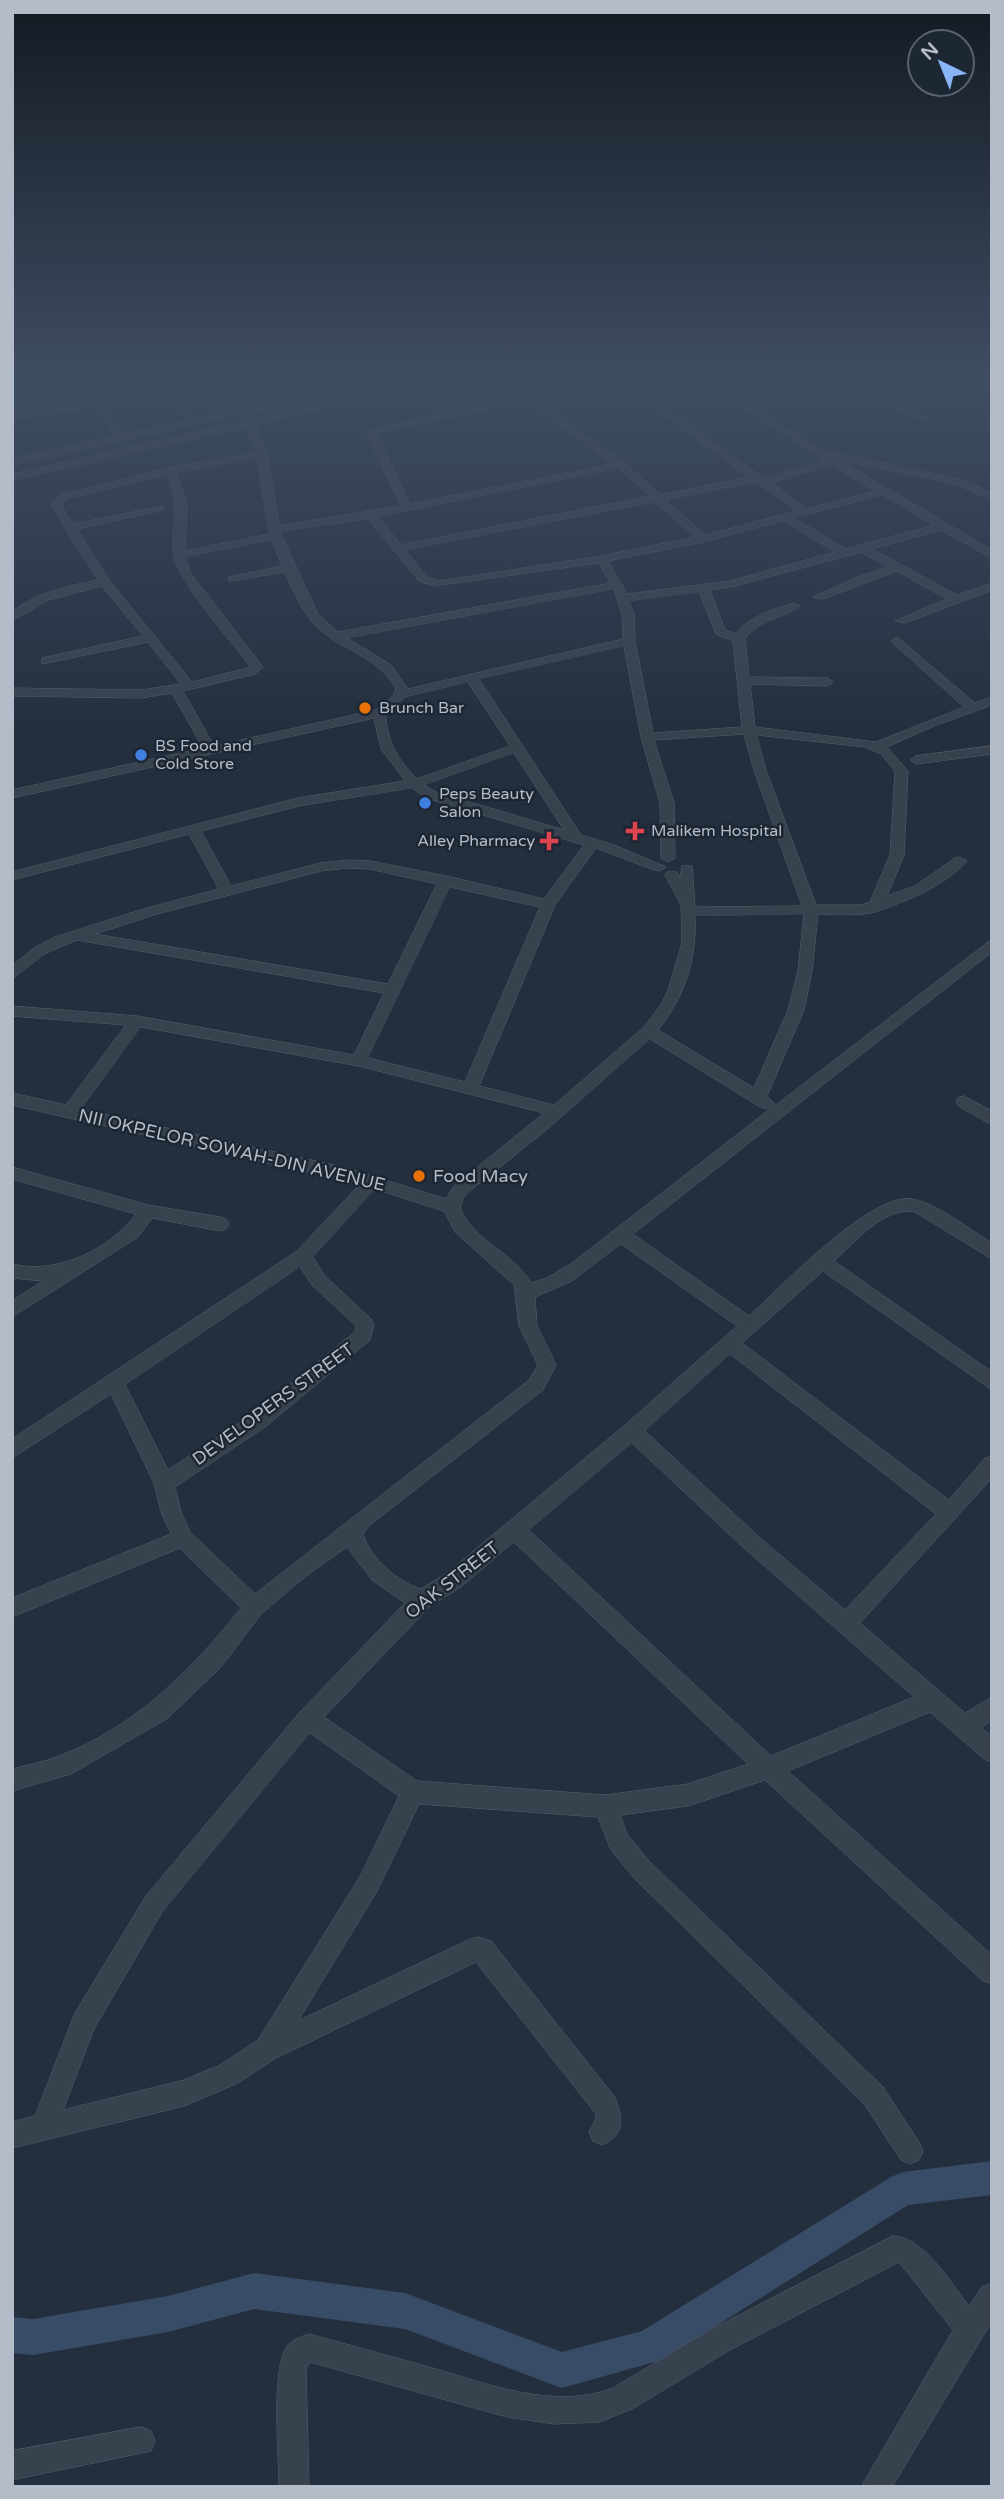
<svg xmlns="http://www.w3.org/2000/svg" width="1004" height="2499" font-family="'Varela Round',sans-serif">
<style>
.lines{fill:none;stroke-linecap:round;stroke-linejoin:round}
.river{fill:#394c67;fill-rule:evenodd}
.minor-casing{stroke:#565f6c;stroke-width:1}
.minor{fill:#38414e;fill-rule:evenodd}
.food-dot{fill:#e8710a;stroke:#1d2633;stroke-width:2.5}
.shop-dot{fill:#3f7fe0;stroke:#1d2633;stroke-width:2.5}
.health-dot{fill:#e0444e;stroke:#1d2633;stroke-width:2.5}
.labels{text-anchor:middle;dominant-baseline:central;stroke-width:5;stroke-linejoin:round;paint-order:stroke}
.far-poi-label{font-size:16px;fill:#b4bcc9;stroke:#1d2633;text-anchor:start}
.street-label{font-size:18px;fill:#b4bcc9;stroke:#1d2633}
.poi-label{font-size:18px;fill:#b4bcc9;stroke:#1d2633;text-anchor:start}
</style>
<rect width="100%" height="100%" fill="#242f3e"/>
<g class="lines">
<!-- river -->
<polygon class="river" points="992,2161 992,2195 908,2205 662,2360 562,2388 405,2329 254,2309 168,2332 33,2355 12,2353 12,2317 33,2319 168,2296 254,2273 405,2293 562,2352 642,2331 891,2177 903,2172"/>
<defs>
<g id="minor">
<path d="M 72,380 L 82,380 L 124,434 L 371,380 L 388,380 L 248,413 L 253,419 L 428,380 L 445,380 L 417,388 L 450,412 L 541,392 L 525,380 L 536,380 L 550,390 L 597,380 L 614,380 L 536,399 L 625,463 L 660,495 L 749,477 L 615,380 L 626,380 L 765,479 L 824,460 L 698,380 L 709,380 L 827,454 L 831,452 L 963,480 L 992,493 L 992,500 L 956,484 L 837,459 L 992,550 L 992,558 L 941,530 L 872,549 L 957,595 L 992,583 L 992,590 L 905,623 L 895,621 L 947,599 L 897,571 L 823,599 L 813,597 L 855,578 L 888,567 L 861,552 L 735,586 L 710,590 L 725,630 L 736,634 C 749,616 774,609 794,603 L 800,606 C 783,619 758,619 745,639 L 749,677 L 827,678 L 833,682 L 827,686 L 750,684 L 755,727 L 876,742 L 964,707 L 893,643 L 891,641 L 897,637 L 975,703 L 992,697 L 992,705 L 934,726 L 887,747 L 908,771 L 904,855 L 887,896 L 915,886 L 955,858 L 960,857 L 967,861 C 946,885 907,901 878,911 C 860,917 837,914 818,914 L 812,971 L 804,1010 L 767,1096 L 776,1105 L 992,939 L 992,952 L 633,1234 L 749,1316 C 781,1287 871,1192 912,1199 C 937,1203 970,1230 992,1243 L 992,1259 L 915,1212 C 884,1206 855,1242 834,1261 L 992,1372 L 992,1390 L 823,1271 L 742,1343 L 949,1500 L 985,1458 L 992,1456 L 992,1478 L 860,1623 L 965,1713 L 992,1697 L 992,1720 L 981,1728 L 992,1736 L 992,1762 L 984,1759 L 930,1712 L 788,1771 L 992,1955 L 992,1984 L 983,1981 L 765,1780 L 688,1806 L 620,1815 L 627,1834 L 649,1861 L 883,2087 L 919,2142 L 923,2151 L 919,2160 L 910,2164 L 901,2160 L 865,2105 L 633,1877 L 611,1850 L 598,1817 L 419,1804 L 377,1891 L 298,2021 L 468,1940 L 477,1937 L 491,1941 L 614,2096 C 623,2116 626,2135 602,2145 L 593,2141 L 589,2132 L 596,2119 L 596,2114 L 476,1962 L 276,2058 L 238,2083 L 184,2106 L 12,2148 L 12,2122 L 35,2116 L 75,2013 L 146,1896 L 300,1712 L 405,1603 L 372,1580 L 347,1547 L 306,1576 L 261,1614 L 221,1667 L 168,1718 L 71,1774 L 12,1791 L 12,1769 C 28,1765 44,1762 59,1756 C 135,1727 192,1670 241,1608 L 180,1548 L 12,1617 L 12,1598 L 171,1534 L 161,1512 L 154,1483 L 111,1394 L 12,1458 L 12,1439 L 297,1251 L 360,1184 L 12,1105 L 12,1093 L 66,1105 L 126,1025 L 12,1016 L 12,1006 L 137,1016 L 354,1055 L 384,993 L 77,940 L 44,954 L 12,979 L 12,966 L 34,948 L 55,937 L 147,908 L 219,889 L 189,834 L 12,880 L 12,872 L 298,798 L 405,781 L 381,749 L 374,718 L 12,798 L 12,790 L 203,748 L 172,693 L 141,698 L 12,696 L 12,688 L 141,690 L 181,684 L 148,642 L 42,664 L 42,658 L 143,636 L 102,586 L 48,600 L 12,621 L 12,612 C 36,592 68,586 98,580 L 50,504 L 63,494 L 170,468 L 256,452 L 247,427 L 12,480 L 12,474 L 244,421 L 242,414 L 12,465 L 12,459 L 115,436 L 93,407 L 12,420 L 12,414 L 89,402 ZM 407,390 L 441,414 L 370,430 L 367,436 L 401,506 L 279,526 L 267,454 L 256,425 ZM 526,401 L 613,464 L 410,504 L 377,434 ZM 257,458 L 270,534 L 185,551 L 187,505 L 176,473 ZM 831,465 L 876,491 L 807,509 L 771,483 ZM 619,468 L 650,496 L 401,545 L 378,517 ZM 167,475 C 183,509 169,522 174,555 C 177,581 232,642 250,666 L 247,668 L 192,682 L 109,580 L 77,529 L 163,510 L 163,506 L 73,524 L 61,505 L 67,499 ZM 756,482 L 797,511 L 705,535 L 666,500 ZM 883,495 L 934,525 L 846,549 L 794,518 ZM 655,502 L 695,537 L 601,556 L 439,581 L 427,577 L 405,550 ZM 368,519 L 419,581 L 434,586 L 598,563 L 611,583 L 338,632 L 318,614 L 280,532 ZM 784,521 L 835,552 L 730,581 L 627,594 L 608,561 L 703,542 ZM 272,540 L 282,566 L 229,577 L 229,581 L 285,572 C 294,592 303,615 319,629 C 344,651 380,658 396,689 L 393,696 L 376,710 L 214,746 L 183,691 L 255,674 L 263,667 L 191,574 L 185,557 ZM 614,589 L 622,614 L 623,639 L 408,689 L 391,665 L 347,638 ZM 699,592 L 716,634 L 733,641 L 742,727 L 653,733 L 635,641 L 634,614 L 629,601 ZM 624,646 L 641,737 L 660,803 L 661,858 L 668,862 L 675,858 L 674,803 L 654,740 L 744,734 L 754,770 L 802,906 L 695,907 L 692,866 L 682,866 L 680,877 L 677,872 L 667,872 L 665,875 L 681,905 L 682,943 L 668,990 L 661,1005 L 644,1027 L 554,1105 L 479,1086 L 555,905 L 596,848 L 654,870 L 659,871 L 666,867 L 614,845 L 581,835 L 479,679 ZM 468,682 L 510,746 L 417,779 C 399,761 386,741 386,714 L 405,697 ZM 757,735 L 865,747 L 881,754 L 895,771 L 890,855 L 870,902 L 862,905 L 816,905 L 766,770 ZM 514,753 L 564,830 L 436,792 L 424,785 ZM 412,788 L 426,798 L 584,845 L 544,899 L 446,876 L 370,861 L 349,860 L 321,863 L 231,886 L 201,831 L 299,806 ZM 349,868 L 370,869 L 437,884 L 388,984 L 95,934 L 157,914 L 321,871 ZM 450,887 L 540,907 L 465,1082 L 368,1058 ZM 804,914 L 798,971 L 788,1010 L 754,1088 L 658,1030 C 685,996 697,959 695,916 ZM 141,1027 L 359,1066 L 544,1113 L 453,1187 L 446,1199 L 347,1168 L 81,1109 ZM 650,1039 L 762,1108 L 770,1109 L 572,1263 L 547,1278 L 531,1283 C 514,1252 472,1241 460,1207 L 465,1195 L 545,1131 ZM 375,1189 L 444,1211 L 455,1232 L 514,1285 L 519,1326 L 538,1365 L 529,1380 L 255,1594 L 190,1532 L 181,1512 L 175,1487 L 265,1427 L 370,1340 L 374,1324 L 371,1319 L 324,1275 L 313,1257 ZM 621,1244 L 737,1326 L 625,1425 L 447,1573 L 421,1589 C 398,1582 370,1558 363,1534 L 370,1525 L 543,1390 L 556,1365 L 537,1326 L 535,1297 L 572,1281 ZM 300,1267 L 312,1285 L 356,1326 L 355,1332 L 251,1415 L 168,1470 L 125,1385 ZM 730,1354 L 936,1514 L 845,1610 L 759,1537 L 645,1431 ZM 632,1443 L 745,1549 L 914,1697 L 771,1756 L 529,1530 ZM 514,1542 L 748,1764 L 688,1784 L 605,1795 L 417,1781 L 324,1717 L 430,1606 L 461,1587 ZM 310,1733 L 399,1796 L 361,1875 L 258,2040 L 220,2065 L 184,2080 L 63,2110 L 94,2029 L 162,1912 Z"/>
<polygon points="152,380 162,380 166,385 191,380 210,380 170,390 194,417 189,420"/>
<polygon points="823,380 836,380 870,393 898,380 910,380 878,396 930,418 922,420"/>
<polygon points="992,746 992,754 916,764 910,760 916,756"/>
<polygon points="964,1096 992,1111 992,1125 958,1106 956,1102 958,1098"/>
<path d="M 12,1167 L 148,1205 L 220,1217 L 226,1219 L 229,1224 L 226,1229 L 220,1231 L 152,1218 L 138,1237 L 12,1317 L 12,1301 L 43,1281 L 12,1278 L 12,1264 C 57,1275 109,1250 136,1214 L 12,1179 Z"/>
<path d="M 893,2236 C 924,2236 951,2284 969,2306 L 982,2287 L 992,2283 L 992,2321 L 892,2487 L 861,2487 L 953,2330 L 899,2262 L 728,2351 L 632,2409 L 599,2422 L 554,2424 L 507,2417 L 310,2362 L 306,2369 L 309,2487 L 279,2487 C 279,2455 271,2373 286,2348 C 290,2340 301,2337 309,2334 C 349,2345 389,2356 429,2367 C 485,2383 555,2411 613,2388 L 708,2331 Z"/>
<polygon points="141,2427 151,2431 155,2441 151,2451 12,2480 12,2451"/>
</g>
</defs>
<!-- minor casing -->
<use href="#minor" class="minor-casing"/>
<!-- minor -->
<use href="#minor" class="minor"/>
</g>
<!-- sky -->
<linearGradient id="sky" x2="0" y2="1"><stop stop-color="#141a22"/><stop offset="0.52" stop-color="#3f4d63"/><stop offset="1" stop-color="#3f4d63" stop-opacity="0"/></linearGradient>
<rect width="1004" height="730" fill="url(#sky)"/>
<!-- markers -->
<g class="food-dot">
<circle cx="365" cy="708" r="7"/>
<circle cx="419" cy="1176" r="7"/>
</g>
<g class="shop-dot">
<circle cx="141" cy="755" r="7"/>
<circle cx="425" cy="803" r="7"/>
</g>
<g class="health-dot">
<path d="M631.5 820.5h7v7h7v7h-7v7h-7v-7h-7v-7h7z"/>
<path d="M545.5 830.5h7v7h7v7h-7v7h-7v-7h-7v-7h7z"/>
</g>
<g class="labels">
<!-- far-poi labels -->
<g class="far-poi-label">
<text x="379" y="708">Brunch Bar</text>
<text x="155" y="746">BS Food and<tspan x="155" dy="18">Cold Store</tspan></text>
<text x="439" y="794">Peps Beauty<tspan x="439" dy="18">Salon</tspan></text>
<text x="651" y="831">Malikem Hospital</text>
<text x="535" y="841" text-anchor="end">Alley Pharmacy</text>
</g>
<!-- street labels -->
<g class="street-label">
<text transform="translate(232 1150) rotate(13)">NII OKPELOR SOWAH-DIN AVENUE</text>
<text transform="translate(273 1404) rotate(-36)">DEVELOPERS STREET</text>
<text transform="translate(452 1580) rotate(-38)">OAK STREET</text>
</g>
<!-- poi labels -->
<g class="poi-label">
<text x="433" y="1176">Food Macy</text>
</g>
</g>
<!-- border -->
<rect width="1004" height="2499" fill="none" stroke="#b4bcc9" stroke-width="28"/>
<!-- north arrow -->
<g transform="translate(941 63) rotate(317)"><circle r="33" fill="#1d2633" stroke="#59626f" stroke-width="2"/>
<path d="M0-5L12 26L0 18L-12 26Z" fill="#8ab4f8"/>
<text y="-10" font-size="19" font-weight="bold" text-anchor="middle" fill="#b4bcc9">N</text>
</g>
</svg>
